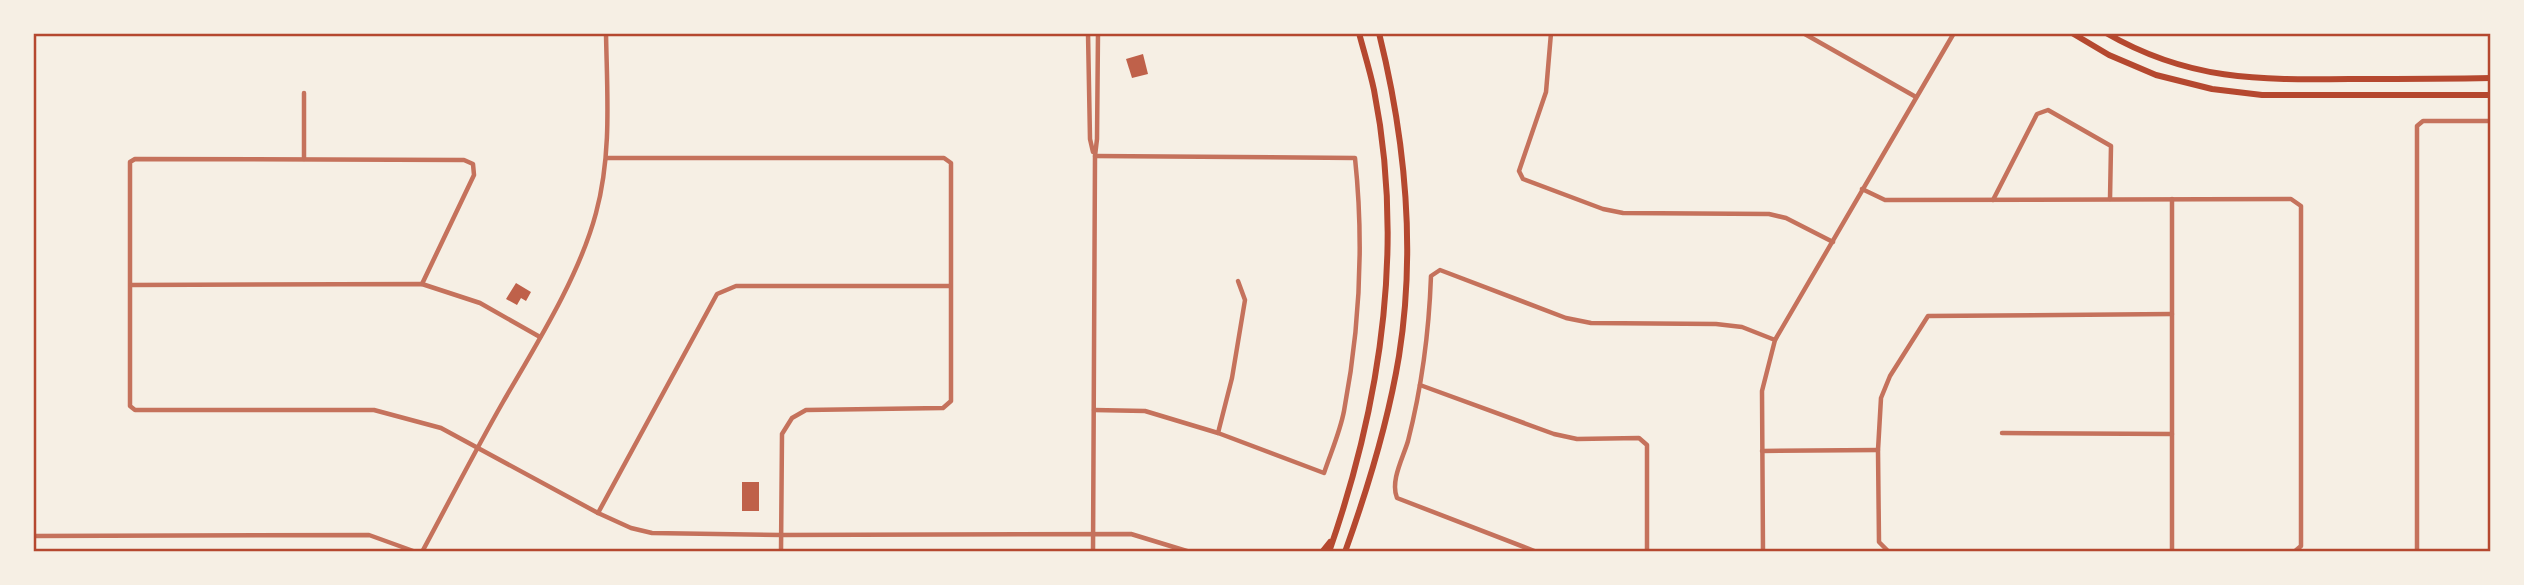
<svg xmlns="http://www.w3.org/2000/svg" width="2524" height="585" font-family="Bitter,serif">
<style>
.building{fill:#bf614a}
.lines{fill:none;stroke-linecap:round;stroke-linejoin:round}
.minor{stroke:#c5725c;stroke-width:4.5}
.secondary{stroke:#b5482f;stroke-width:6}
.neatline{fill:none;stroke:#b5482f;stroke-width:2.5}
</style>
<rect width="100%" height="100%" fill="#f6efe4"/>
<!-- building -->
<g class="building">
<polygon points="1143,54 1148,74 1132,78 1126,59"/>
<polygon points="516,283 531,292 526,301 521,298 517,305 506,299"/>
<rect x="742" y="482" width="17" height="29"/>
</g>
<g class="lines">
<!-- minor -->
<g class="minor">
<polyline points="1088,33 1090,139 1093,152"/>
<polyline points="1551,33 1546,92 1519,171 1523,179 1603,209 1623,213 1769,214 1786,218 1833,242"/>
<polyline points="1803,33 1916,97"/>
<polyline points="607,158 944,158 951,163 951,401 943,408 806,410 792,418 782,434 781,552"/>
<polyline points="304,159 304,93"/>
<polyline points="1862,189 1885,200 2291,199 2301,206 2301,546 2294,552"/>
<polyline points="2172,199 2172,552"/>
<polyline points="1993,200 2037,114 2048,110 2111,146 2110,199"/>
<polyline points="422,284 474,175 473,164 464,160 135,159 130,162 130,406 135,410 374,410 441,428 598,513 631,528 652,533 781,535 1131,534 1190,552"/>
<polyline points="131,285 422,284 480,303 540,337"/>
<polyline points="1420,385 1554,434 1577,439 1639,438 1647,445 1647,552"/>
<path d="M 1094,410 L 1145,411 L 1218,433 L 1324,473 C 1331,452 1340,432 1344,411 C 1360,327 1364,243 1355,158 L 1095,156"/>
<polyline points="1218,433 1232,378 1245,300 1238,281"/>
<polyline points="2002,433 2172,434"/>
<polyline points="1762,451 1878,450"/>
<polyline points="598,513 717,294 736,286 950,286"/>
<polyline points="33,536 369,535 416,552"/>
<path d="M 422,552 C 449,502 475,451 503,402 C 536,345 579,277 596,213 C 612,154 607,93 606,33"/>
<polyline points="1093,552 1095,156 1097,139 1098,33"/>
<path d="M 1537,552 L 1397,498 C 1390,481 1403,458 1408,441 C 1422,386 1429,332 1431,276 L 1440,270 L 1566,318 L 1591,323 L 1716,324 L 1742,327 L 1775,340"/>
<polyline points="1763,552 1762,391 1775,340 1954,33"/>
<polyline points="1972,552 1888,551 1879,542 1878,450 1881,398 1890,376 1928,316 2172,314"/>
<polyline points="2417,552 2417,126 2423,121 2491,121"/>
</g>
<!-- secondary -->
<g class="secondary">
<polyline points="2072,33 2109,55 2156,75 2212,89 2262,95 2491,95"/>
<path d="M 2106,33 C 2189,81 2258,80 2351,79 C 2397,79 2444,79 2491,78"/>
<polyline points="1322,552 1330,542"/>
<path d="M 1329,552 C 1381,403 1405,247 1374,90 C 1370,71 1364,52 1359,33"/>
<path d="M 1345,552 C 1368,488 1388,423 1399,356 C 1416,249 1405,138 1379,33"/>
</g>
</g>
<!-- border -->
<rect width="2524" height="585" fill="none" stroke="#f6efe4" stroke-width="70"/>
<rect x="35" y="35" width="2454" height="515" class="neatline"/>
</svg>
